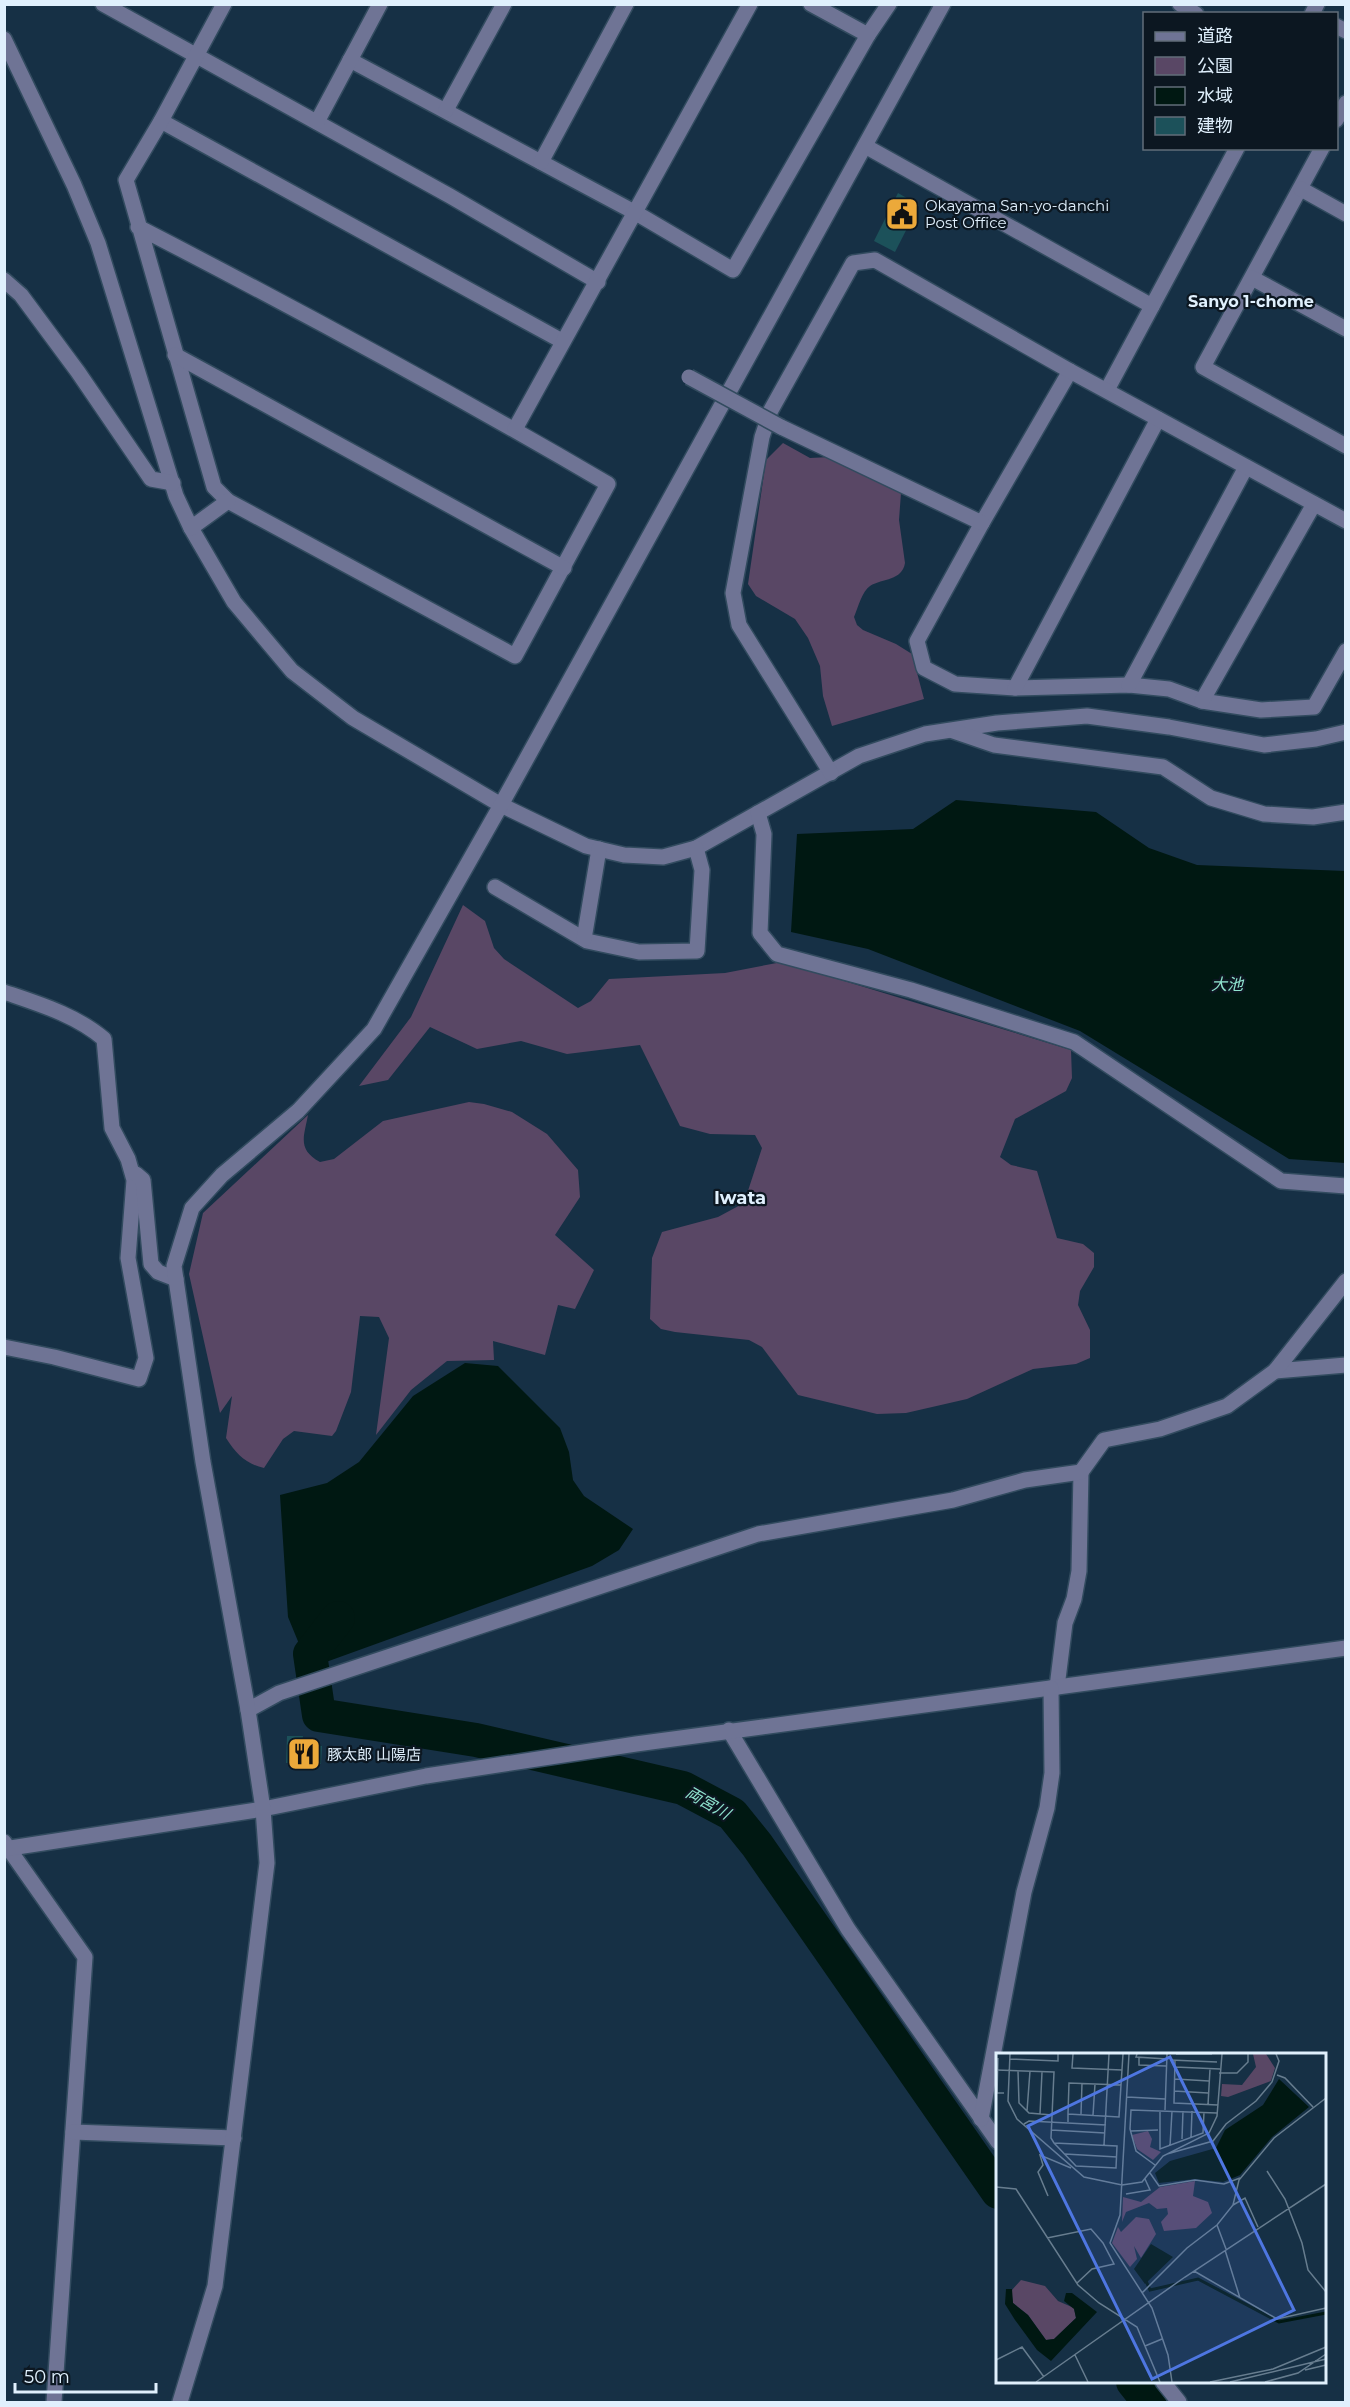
<svg xmlns="http://www.w3.org/2000/svg" width="1350" height="2407" font-family="Montserrat,'Noto Sans JP',sans-serif">
<style>
.green{fill:#594765}
.water{fill:#001812}
.lines{fill:none;stroke-linecap:round;stroke-linejoin:round}
.river{stroke:#001812;stroke-width:34}
.building{fill:#1c515a}
.minor-casing{stroke:#324b5f;stroke-width:18}
.minor{stroke:#6f7495;stroke-width:15}
.minor-bridge-casing{stroke:#324b5f;stroke-width:18;stroke-linecap:butt}
.minor-bridge{stroke:#6f7495;stroke-width:15}
.labels{text-anchor:middle;dominant-baseline:central;stroke-width:4.5;stroke-linejoin:round;paint-order:stroke}
.poi-label{font-size:15px;fill:#e0f0fd;stroke:#0c1721;text-anchor:start}
.neighbourhood-label{font-size:16px;font-weight:bold;fill:#e0f0fd;stroke:#0c1721}
.water-label{font-size:16px;font-style:italic;fill:#90e4cf;stroke:#0c1721}
.quarter-label{font-size:18px;font-weight:bold;fill:#e0f0fd;stroke:#0c1721}
.inset-river{fill:none;stroke:#001812;stroke-width:3}
.inset-road{fill:none;stroke:#677d8f;stroke-width:1.5}
.view{fill:#4e76e1;fill-opacity:0.15;stroke:#4e76e1;stroke-width:3}
.inset-edge{fill:none;stroke:#e0f0fd;stroke-width:3}
</style>
<rect width="100%" height="100%" fill="#163045"/>
<!-- green -->
<g class="green">
<path d="M 783,443 L 810,458 L 830,457 L 901,493 L 899,520 L 905,563 C 902,581 883,578 870,586 C 862,591 858,608 854,617 L 857,625 L 863,630 L 896,644 L 912,654 L 924,699 L 832,726 L 823,696 L 820,666 L 808,638 L 795,619 L 756,596 L 748,584 L 766,460 Z"/>
<polygon points="463,905 485,921 494,948 504,959 578,1008 591,1001 609,979 725,973 782,962 1071,1050 1072,1078 1066,1091 1015,1119 1000,1157 1011,1165 1037,1171 1057,1238 1083,1244 1094,1253 1094,1267 1080,1291 1078,1305 1090,1330 1090,1358 1076,1364 1033,1369 967,1399 906,1413 877,1414 798,1395 762,1347 749,1340 675,1332 661,1329 650,1319 652,1258 662,1232 718,1217 744,1203 762,1148 755,1135 710,1134 680,1126 640,1045 567,1054 521,1041 477,1049 430,1027 388,1080 359,1086 411,1017"/>
<path d="M 469,1102 L 484,1104 L 512,1112 L 547,1134 L 578,1170 L 580,1197 L 555,1235 L 594,1270 L 575,1309 L 558,1305 L 545,1355 L 493,1341 L 494,1360 L 447,1361 L 411,1390 L 376,1435 L 389,1338 L 379,1317 L 360,1316 L 351,1392 L 336,1431 L 332,1436 L 294,1431 L 283,1439 L 264,1468 C 246,1464 236,1454 226,1438 L 232,1396 L 220,1413 L 189,1274 L 203,1213 L 308,1115 C 304,1137 297,1149 320,1162 L 334,1159 L 383,1121 Z"/>
</g>
<!-- water -->
<g class="water">
<polygon points="956,800 1096,812 1149,848 1197,865 1345,871 1345,1163 1289,1159 1080,1031 868,949 791,932 797,834 913,829"/>
<polygon points="465,1363 498,1366 560,1428 569,1452 573,1480 584,1496 633,1529 619,1550 592,1566 326,1662 302,1651 288,1617 280,1495 327,1483 359,1462 413,1396"/>
</g>
<g class="lines">
<!-- river -->
<g class="river">
<polyline points="338,1618 310,1654 319,1715 476,1740 683,1788 732,1814 757,1845 998,2192"/>
<polyline points="1133,2382 1149,2402"/>
</g>
</g>
<!-- building -->
<g class="building">
<polygon points="898,193 919,205 895,252 874,241"/>
<polygon points="287,1736 303,1736 302,1743 322,1746 321,1764 286,1763"/>
</g>
<g class="lines">
<defs>
<g id="minor">
<polyline points="103,4 450,196 598,282"/>
<polyline points="1180,4 1196,14"/>
<polyline points="1312,14 1317,4"/>
<polyline points="1336,26 1346,31"/>
<polyline points="868,35 889,4"/>
<polyline points="4,39 74,185 98,243 176,496 191,528 234,602 292,671 353,718 501,805 586,846 624,855 663,857 696,848 859,756 925,734 997,723 1087,716 1169,727 1264,745 1316,739 1346,732"/>
<polyline points="350,60 636,213 733,270 868,35 811,4"/>
<polyline points="446,110 504,4"/>
<polyline points="1336,120 1346,103"/>
<polyline points="161,121 562,341"/>
<polyline points="317,122 380,4"/>
<polyline points="865,146 1152,306"/>
<polyline points="1322,148 1203,367 1346,446"/>
<polyline points="541,162 626,4"/>
<polyline points="1301,189 1346,214"/>
<path d="M 138,227 C 297,309 454,394 608,484 L 515,656 L 228,501 L 214,487 L 126,180 L 161,121 L 224,4"/>
<polyline points="1252,278 1346,329"/>
<polyline points="4,280 21,295 78,372 151,479 173,483"/>
<polyline points="175,355 564,568"/>
<polyline points="1070,371 982,523 917,641 924,668 955,684 1015,688 1129,685 1169,689 1202,701 1261,710 1314,707 1346,651"/>
<polyline points="1107,390 1237,148"/>
<polyline points="781,427 982,523"/>
<polyline points="515,429 750,4"/>
<polyline points="191,528 228,501"/>
<polyline points="1129,685 1246,467"/>
<polyline points="1015,688 1158,419"/>
<polyline points="1202,701 1314,504"/>
<polyline points="953,731 994,745 1163,767 1211,798 1264,814 1313,817 1346,812"/>
<polyline points="831,773 739,625 733,593 762,437 771,410 853,263 875,260 1070,371 1346,521"/>
<polyline points="758,813 764,834 760,933 777,954 911,990 1074,1042 1281,1181 1346,1186"/>
<polyline points="495,887 587,941 639,952 697,951 702,870 696,848"/>
<polyline points="584,939 599,849"/>
<path d="M 4,992 C 39,1004 76,1015 104,1039 L 112,1128 L 128,1159 L 134,1180 L 128,1258 L 146,1358 L 139,1379 L 54,1357 L 4,1347"/>
<polyline points="136,1174 143,1180 151,1264 158,1272 176,1279"/>
<polyline points="1275,1371 1346,1365"/>
<polyline points="1057,1687 1065,1623 1074,1599 1079,1571 1081,1472"/>
<polyline points="248,1710 279,1693 758,1534 953,1500 1025,1480 1081,1472 1104,1440 1160,1429 1227,1406 1275,1371 1346,1281"/>
<polyline points="729,1730 848,1929 998,2142"/>
<polyline points="4,1842 85,1957 54,2402"/>
<polyline points="4,1849 263,1809 426,1776 636,1744 1346,1648"/>
<polyline points="981,2119 1024,1892 1047,1808 1052,1773 1051,1688"/>
<polyline points="73,2132 234,2138"/>
<polyline points="1163,2382 1179,2402"/>
<polyline points="180,2402 215,2286 267,1863 263,1809 248,1710 203,1462 174,1266 192,1208 222,1175 298,1111 374,1029 501,805 943,4"/>
</g>
</defs>
<!-- minor casing -->
<use href="#minor" class="minor-casing"/>
<!-- minor -->
<use href="#minor" class="minor"/>
<defs>
<polyline id="minor-bridge" points="689,377 781,427"/>
</defs>
<!-- minor-bridge casing -->
<use href="#minor-bridge" class="minor-bridge-casing"/>
<!-- minor-bridge -->
<use href="#minor-bridge" class="minor-bridge"/>
</g>
<!-- icons -->
<defs>
<symbol id="civic-square" viewBox="-11 -11 22 22"><rect x="-9" y="-9" width="18" height="18" rx="4" fill="#eca93a" stroke="#0c1721"/><path d="M-.6-6.5H3V-4.5H.6V-3L4-1V1h2V6H-6V1h2V-1L-.6-3ZM-1.2 2.5V6h2.4V2.5Z" fill="#111"/></symbol>
<symbol id="restaurant-square" viewBox="-11 -11 22 22"><rect x="-9" y="-9" width="18" height="18" rx="4" fill="#eca93a" stroke="#0c1721"/><path d="M-5-6h1v4h1v-4h1v4h1v-4h1v5L-1.5 .5V6h-2V.5L-5-1ZM5-6V6H3V1.5H1.5Q1.5-4 5-6Z" fill="#111"/></symbol>
</defs>
<g fill-rule="evenodd">
<use href="#civic-square" x="883" y="195" width="38" height="38"/>
<use href="#restaurant-square" x="285" y="1735" width="38" height="38"/>
</g>
<g class="labels">
<!-- poi labels -->
<g class="poi-label">
<text x="925" y="205">Okayama San-yo-danchi<tspan x="925" dy="17">Post Office</tspan></text>
<text x="327" y="1754">豚太郎 山陽店</text>
</g>
<!-- neighbourhood labels -->
<g class="neighbourhood-label">
<text x="1251" y="301">Sanyo 1-chome</text>
</g>
<!-- water labels -->
<g class="water-label">
<text x="1227" y="984">大池</text>
<text transform="translate(708 1803) rotate(30)">両宮川</text>
</g>
<!-- quarter labels -->
<g class="quarter-label">
<text x="740" y="1198">Iwata</text>
</g>
</g>
<!-- overview -->
<g transform="translate(996 2053)">
<rect width="330" height="330" fill="#163045"/>
<path d="M 257,1 L 270,1 L 279,15 L 275,28 L 232,44 L 225,43 L 226,31 L 246,32 L 260,14 ZM 152,78 L 156,86 L 154,94 L 165,99 L 157,107 L 141,96 L 136,82 ZM 199,128 L 197,143 L 212,149 L 216,160 L 200,175 L 168,178 L 165,169 L 172,161 L 171,155 L 161,156 L 153,150 L 130,159 L 126,169 L 127,144 L 145,149 L 164,134 ZM 140,164 L 153,166 L 160,181 L 145,205 L 138,193 L 141,206 L 134,214 L 116,190 L 122,174 L 125,179 ZM 25,227 L 49,233 L 62,248 L 78,255 L 80,265 L 58,286 L 50,287 L 32,262 L 17,250 L 15,238 Z" fill="#594765"/>
<path d="M 283,26 L 313,54 L 276,84 L 244,122 L 227,129 L 199,126 L 163,130 L 159,120 L 174,108 L 220,95 L 229,77 L 267,52 ZM 155,191 L 177,204 L 149,231 L 138,216 ZM 10,236 L 16,236 L 17,250 L 32,262 L 50,287 L 58,286 L 80,265 L 78,256 L 68,248 L 70,240 L 76,240 L 101,259 L 55,308 L 41,297 L 19,267 L 9,251 Z" fill="#001812"/>
<path class="inset-river" d="M 150,228 L 154,237 L 202,226 L 283,269 L 330,260"/>
<path class="inset-road" d="M 14,1 L 12,48 L 21,66 L 88,124 L 126,132 L 146,129 L 167,103 L 213,80 L 221,63 L 226,1M 77,1 L 76,15 L 126,17M 133,1 L 124,162 L 114,190 L 156,255 L 172,302 L 176,329M 141,1 L 140,4 L 171,6M 180,1 L 216,1M 143,4 L 143,12 L 170,13M 2,5 L 1,40 L 8,40M 14,6 L 62,8 L 62,1M 174,7 L 221,9M 179,7 L 178,50 L 222,52M 179,14 L 224,16M 0,17 L 58,19 L 55,85 L 58,90 L 80,113 L 120,115 L 121,93 L 58,90M 22,18 L 23,50 L 33,60 L 56,62M 223,20 L 241,20 L 252,9 L 252,1M 281,22 L 289,25 L 317,54M 179,26 L 213,28M 125,32 L 127,1M 178,38 L 212,40M 131,44 L 169,46M 212,52 L 214,16M 169,57 L 171,1M 31,58 L 34,18M 164,58 L 164,96 L 207,80 L 208,59M 44,61 L 46,19M 85,61 L 86,30M 97,62 L 99,31M 72,69 L 72,61 L 73,30 L 125,32 L 123,64 L 72,61M 28,71 L 33,68 L 110,72M 55,77 L 109,80M 135,78 L 162,77M 195,85 L 196,58M 186,86 L 187,58M 108,92 L 113,1M 174,93 L 176,58M 69,101 L 121,104M 171,101 L 217,88 L 230,71 L 260,48 L 276,29 L 283,8 L 280,1M 159,112 L 140,98 L 134,76 L 135,57 L 221,60M 271,118 L 289,146 L 306,190 L 312,217 L 330,239M 154,120 L 163,133 L 199,127 L 228,131 L 244,125M 0,134 L 20,136 L 82,232 L 103,250 L 141,274 L 164,329M 130,141 L 154,137 L 149,126M 52,143 L 42,119 L 47,112 L 44,102 L 75,115M 237,152 L 249,145 L 262,174M 221,172 L 230,196M 51,185 L 95,176 L 107,190 L 118,211 L 96,216 L 81,230M 229,197 L 244,245M 198,218 L 281,266 L 330,255M 146,240 L 191,195 L 221,172 L 237,152 L 243,127 L 278,85 L 330,45M 149,293 L 166,286M 79,302 L 92,329M 0,307 L 26,294 L 48,324M 309,317 L 330,312M 40,329 L 189,224 L 330,131M 214,329 L 277,316 L 330,294M 234,329 L 330,306M 269,329 L 302,320 L 330,301"/>
<path class="view" d="M 174,4 L 298,257 L 156,326 L 32,73 Z"/>
<rect width="330" height="330" class="inset-edge"/>
</g>
<!-- border -->
<rect width="1350" height="2407" fill="none" stroke="#e0f0fd" stroke-width="12"/>
<!-- legend -->
<rect x="1143" y="12" width="195" height="138" fill="#0c1721" stroke="#616e79" stroke-width="1.5"/>
<rect x="1155" y="32" width="30" height="9" fill="#6f7495" stroke="#616e79" stroke-width="1.5"/>
<text x="1197" y="42" font-size="18" fill="#e0f0fd">道路</text>
<rect x="1155" y="57" width="30" height="18" fill="#594765" stroke="#616e79" stroke-width="1.5"/>
<text x="1197" y="72" font-size="18" fill="#e0f0fd">公園</text>
<rect x="1155" y="87" width="30" height="18" fill="#001812" stroke="#616e79" stroke-width="1.5"/>
<text x="1197" y="102" font-size="18" fill="#e0f0fd">水域</text>
<rect x="1155" y="117" width="30" height="18" fill="#1c515a" stroke="#616e79" stroke-width="1.5"/>
<text x="1197" y="132" font-size="18" fill="#e0f0fd">建物</text>
<!-- scale -->
<path d="M15 2383v9h141v-9" fill="none" stroke="#e0f0fd" stroke-width="3"/>
<text x="24" y="2383" font-size="18" fill="#e0f0fd" stroke="#0c1721" stroke-width="4.5" paint-order="stroke">50 m</text>
</svg>
